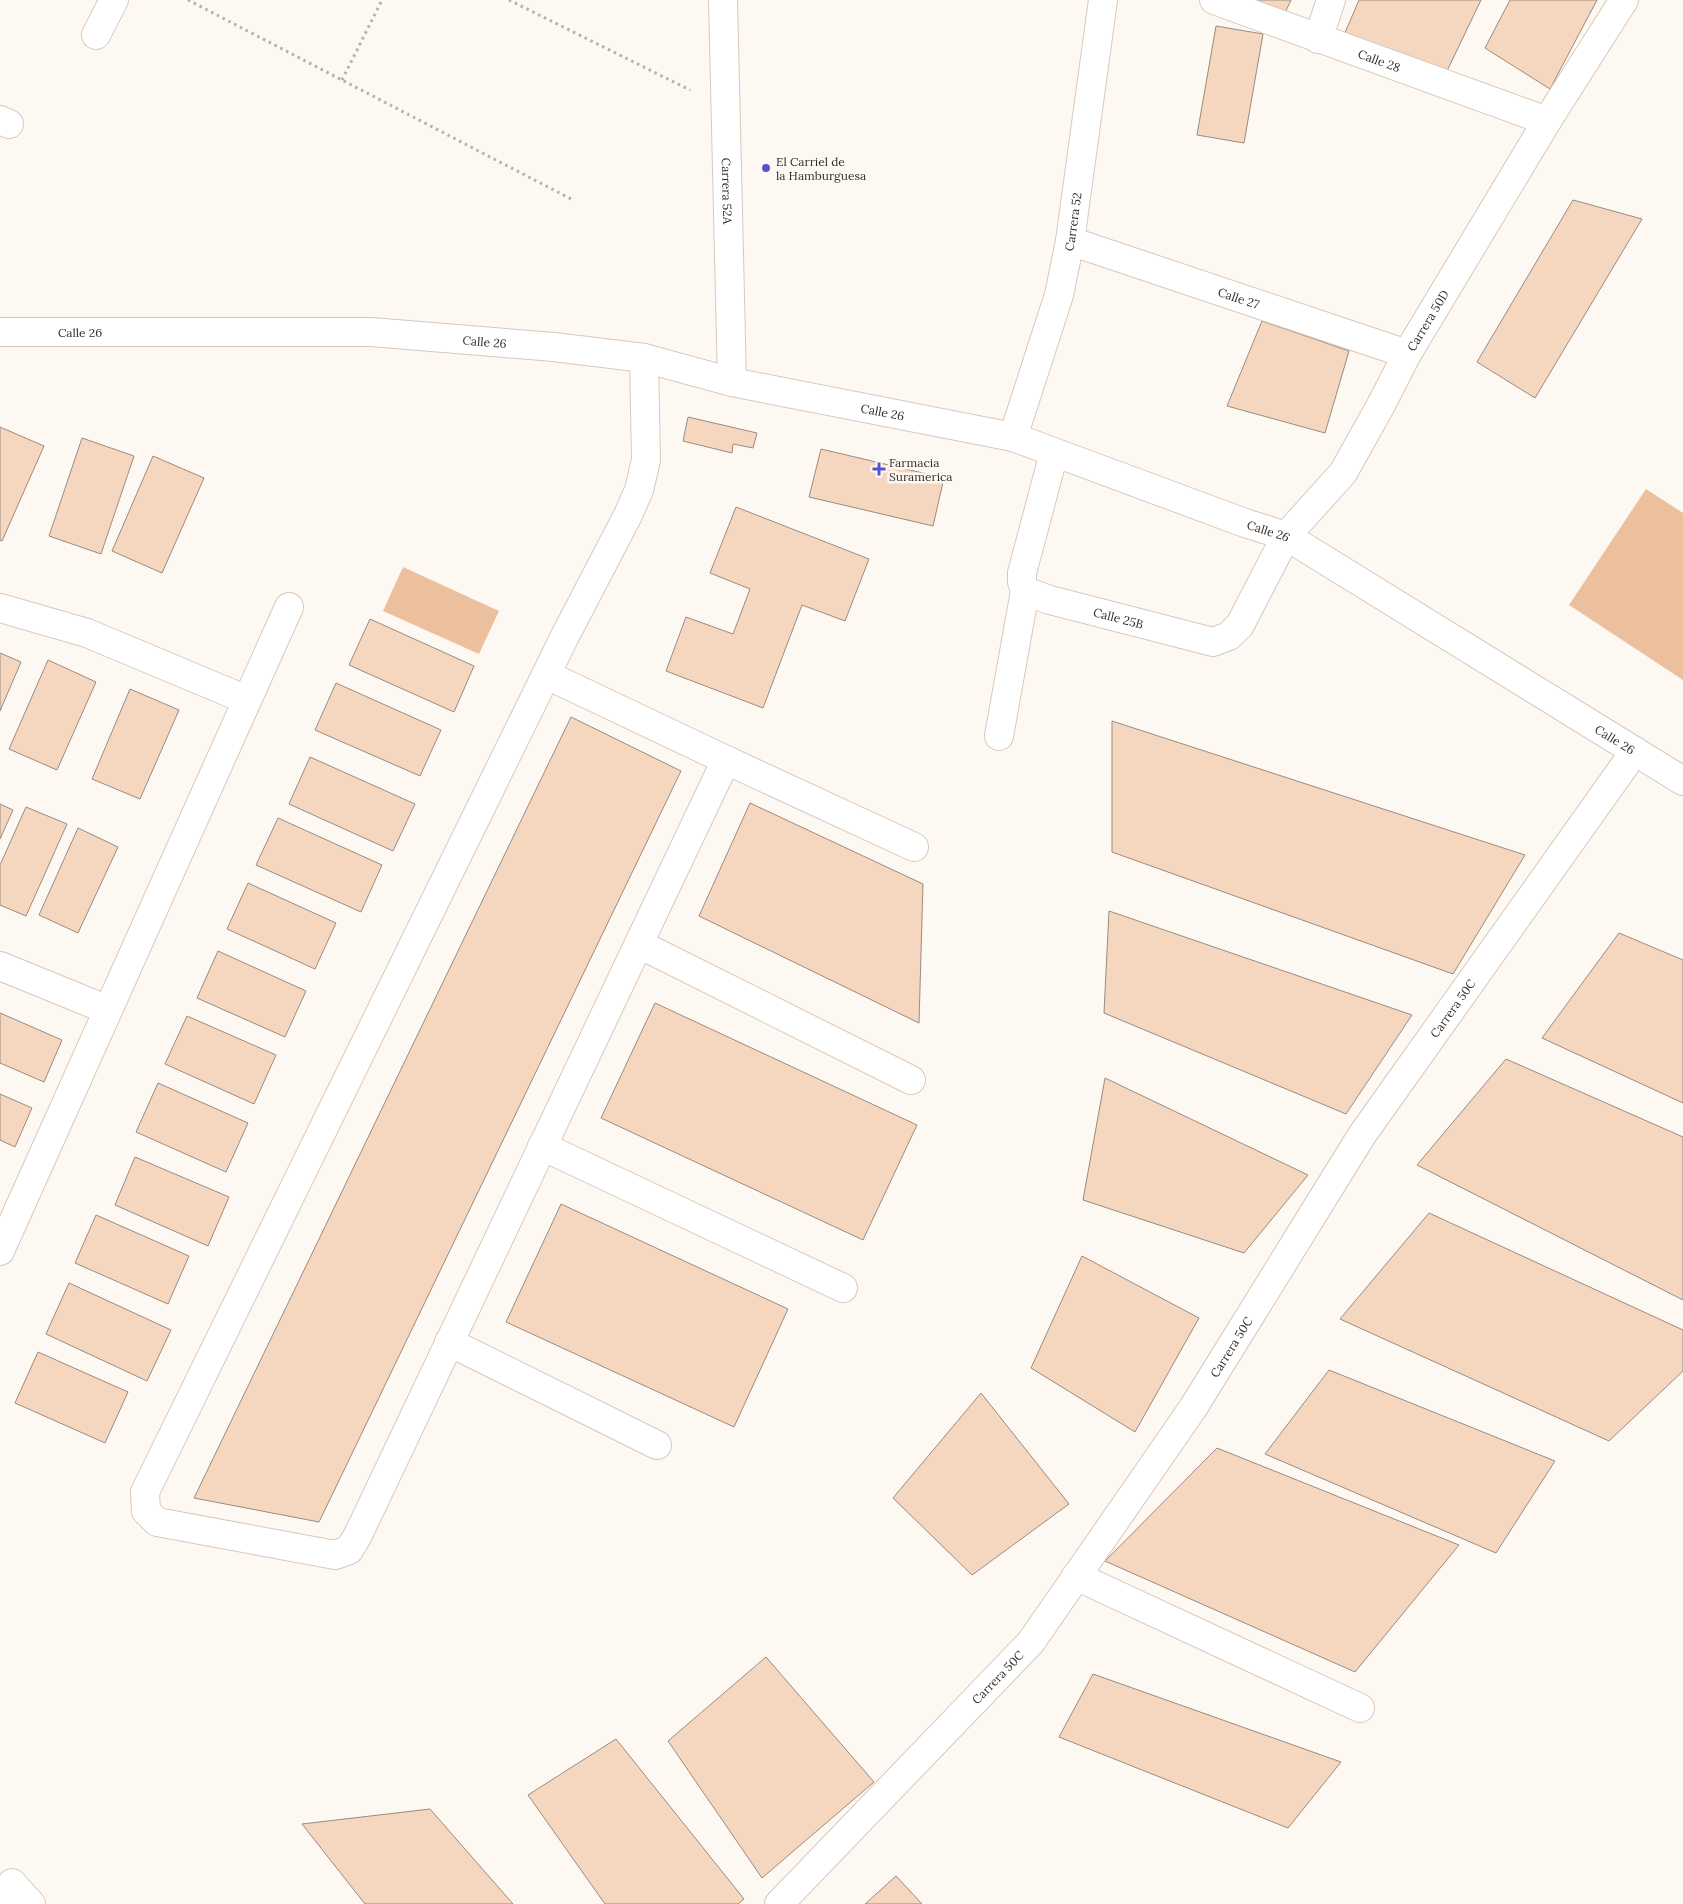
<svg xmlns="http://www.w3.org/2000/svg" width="1683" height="1904" font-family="Lora,serif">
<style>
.pitch{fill:#ecc09d}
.building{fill:#f5d7bf;stroke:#9a8b80}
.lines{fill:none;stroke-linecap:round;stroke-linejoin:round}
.minor-casing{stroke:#d8c8bc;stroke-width:30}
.path{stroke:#b6b0ab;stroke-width:3;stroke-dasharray:2.5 4;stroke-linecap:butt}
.minor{stroke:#fff;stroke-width:28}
.poi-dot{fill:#5851c9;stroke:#fef8f3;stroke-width:2}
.labels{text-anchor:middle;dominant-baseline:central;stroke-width:5;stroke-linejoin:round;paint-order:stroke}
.street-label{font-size:12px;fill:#342e29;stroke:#fef8f3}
.poi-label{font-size:12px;fill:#342e29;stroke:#fef8f3;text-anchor:start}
</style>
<rect width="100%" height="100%" fill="#fef8f3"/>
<!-- pitch -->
<g class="pitch">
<polygon points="1646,489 1683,513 1683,680 1569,605"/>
<polygon points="403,567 499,611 479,654 383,611"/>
</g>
<!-- building -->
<g class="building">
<polygon points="1247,0 1291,0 1283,17"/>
<polygon points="1359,0 1481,0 1447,71 1344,35"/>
<polygon points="1510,0 1597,0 1550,89 1485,48"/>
<polygon points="1216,26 1263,34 1244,143 1197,135"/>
<polygon points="1573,200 1642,219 1535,398 1477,362"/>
<polygon points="1262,321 1349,351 1325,433 1227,406"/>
<polygon points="688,417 757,433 753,448 733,444 732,453 683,441"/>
<polygon points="0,427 44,446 2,541 0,540"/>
<polygon points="82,438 134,456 101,554 49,536"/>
<polygon points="821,449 944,478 933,526 809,497"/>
<polygon points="153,456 204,478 162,573 112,551"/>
<polygon points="736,507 869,559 845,621 802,605 763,708 666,671 686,617 733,634 750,589 710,573"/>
<polygon points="370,619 474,666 454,712 349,665"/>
<polygon points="0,653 21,662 0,711"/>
<polygon points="48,660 96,682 57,770 9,749"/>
<polygon points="336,683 441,730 420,776 315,730"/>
<polygon points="130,689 179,710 140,799 92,779"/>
<polygon points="571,717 681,771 319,1522 194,1498"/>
<polygon points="1112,721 1525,855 1453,974 1112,852"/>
<polygon points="310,757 415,804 393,851 289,804"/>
<polygon points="750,803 923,884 919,1023 699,916"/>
<polygon points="0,804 13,810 0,839"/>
<polygon points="26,807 67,824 26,916 0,905 0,865"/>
<polygon points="278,818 382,865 361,912 256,865"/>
<polygon points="78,828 118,847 78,933 39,915"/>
<polygon points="248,883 336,923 315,969 227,929"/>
<polygon points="1109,911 1412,1015 1346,1114 1104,1013"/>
<polygon points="1619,933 1683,960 1683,1103 1542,1038"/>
<polygon points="218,951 306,991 285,1037 197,998"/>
<polygon points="655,1003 917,1125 863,1240 601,1118"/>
<polygon points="0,1013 62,1040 44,1082 0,1063"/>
<polygon points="187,1016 276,1055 254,1104 165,1064"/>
<polygon points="1506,1059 1683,1137 1683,1300 1417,1165"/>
<polygon points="1105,1078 1308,1175 1244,1253 1083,1200"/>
<polygon points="158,1083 248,1123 226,1172 136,1132"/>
<polygon points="0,1094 32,1108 15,1147 0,1140"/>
<polygon points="135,1157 229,1197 208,1246 115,1205"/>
<polygon points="561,1204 788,1309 734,1427 506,1322"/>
<polygon points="1429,1213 1683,1330 1683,1371 1609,1441 1340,1319"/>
<polygon points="96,1215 189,1256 168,1304 75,1263"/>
<polygon points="1082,1256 1199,1318 1135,1432 1031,1368"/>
<polygon points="69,1283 171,1330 147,1381 46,1334"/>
<polygon points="38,1352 128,1392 105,1443 15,1403"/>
<polygon points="1329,1370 1555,1461 1496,1553 1265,1454"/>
<polygon points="981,1393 1069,1504 972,1575 893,1498"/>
<polygon points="1217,1448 1459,1545 1355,1672 1105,1561"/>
<polygon points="766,1657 874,1782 762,1878 668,1741"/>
<polygon points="1093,1674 1341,1762 1288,1828 1059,1737"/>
<polygon points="616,1739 744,1899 738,1904 605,1904 528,1795"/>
<polygon points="430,1809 513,1904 365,1904 302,1824"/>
<polygon points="896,1876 922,1904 865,1904"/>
</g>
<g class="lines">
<defs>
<g id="minor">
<path id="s1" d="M 723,0 L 732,382"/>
<path id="s2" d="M 1214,0 L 1547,121"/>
<polyline points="96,35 114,0"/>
<polyline points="1318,39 1331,0"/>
<polyline points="0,120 9,124"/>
<path id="s3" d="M 1070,241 L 1407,354"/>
<path id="s4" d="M 0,332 L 371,332 L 554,347 L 644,358 L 732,382 L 1013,437 L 1245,523 L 1286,536 L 1683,781"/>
<polyline points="644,358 646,460 639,490 628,515 565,636 145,1492 146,1511 157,1522 335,1555 349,1550 358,1535 726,760"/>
<path id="s5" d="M 1013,437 L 1059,295 L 1070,241 L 1103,0"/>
<path id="s6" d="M 1054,453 L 1022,573 L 1022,582 L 1025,591 L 1050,600 L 1213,642 L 1229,636 L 1240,625 L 1286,536 L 1343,473 L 1381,405 L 1407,354 L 1547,121 L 1624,0"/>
<polyline points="0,608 87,633 247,700"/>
<polyline points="547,675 726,760 914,847"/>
<polyline points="999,736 1025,591"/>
<polyline points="639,944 911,1080"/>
<polyline points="0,966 108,1010"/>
<polyline points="542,1146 843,1288"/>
<polyline points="0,1251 289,607"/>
<polyline points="449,1342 657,1445"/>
<polyline points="1076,1576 1360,1708"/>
<polyline points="0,1899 12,1883 31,1904"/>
<path id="s7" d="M 779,1904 L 1031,1642 L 1193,1408 L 1362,1135 L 1635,751"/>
</g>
</defs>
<!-- minor casing -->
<use href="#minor" class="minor-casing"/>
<!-- path -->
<g class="path">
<polyline points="188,0 573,200"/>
<polyline points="509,0 690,90"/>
<polyline points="342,80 382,0"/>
</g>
<!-- minor -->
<use href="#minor" class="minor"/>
</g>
<!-- markers -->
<g class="poi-dot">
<circle cx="766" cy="168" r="5"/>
<path d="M876.5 461.5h5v5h5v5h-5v5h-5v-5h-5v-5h5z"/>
</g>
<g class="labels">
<!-- street labels -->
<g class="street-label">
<text stroke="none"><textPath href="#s2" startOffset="176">Calle 28</textPath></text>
<text stroke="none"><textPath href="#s1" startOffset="191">Carrera 52A</textPath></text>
<text stroke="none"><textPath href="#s5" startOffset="224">Carrera 52</textPath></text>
<text stroke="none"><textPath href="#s3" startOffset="178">Calle 27</textPath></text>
<text stroke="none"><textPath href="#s6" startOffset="730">Carrera 50D</textPath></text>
<text stroke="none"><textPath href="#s4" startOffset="80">Calle 26</textPath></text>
<text stroke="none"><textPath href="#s4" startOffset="485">Calle 26</textPath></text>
<text stroke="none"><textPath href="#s4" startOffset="890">Calle 26</textPath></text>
<text stroke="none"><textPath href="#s4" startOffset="1295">Calle 26</textPath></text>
<text stroke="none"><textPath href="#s6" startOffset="240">Calle 25B</textPath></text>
<text stroke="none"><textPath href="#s4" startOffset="1700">Calle 26</textPath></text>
<text stroke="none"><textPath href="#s7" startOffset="1125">Carrera 50C</textPath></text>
<text stroke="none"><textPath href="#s7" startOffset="720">Carrera 50C</textPath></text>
<text stroke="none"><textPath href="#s7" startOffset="315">Carrera 50C</textPath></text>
</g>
<!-- poi labels -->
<g class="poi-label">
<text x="776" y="161">El Carriel de<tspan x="776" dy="14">la Hamburguesa</tspan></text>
<text x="889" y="462">Farmacia<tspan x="889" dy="14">Suramerica</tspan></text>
</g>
</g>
</svg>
